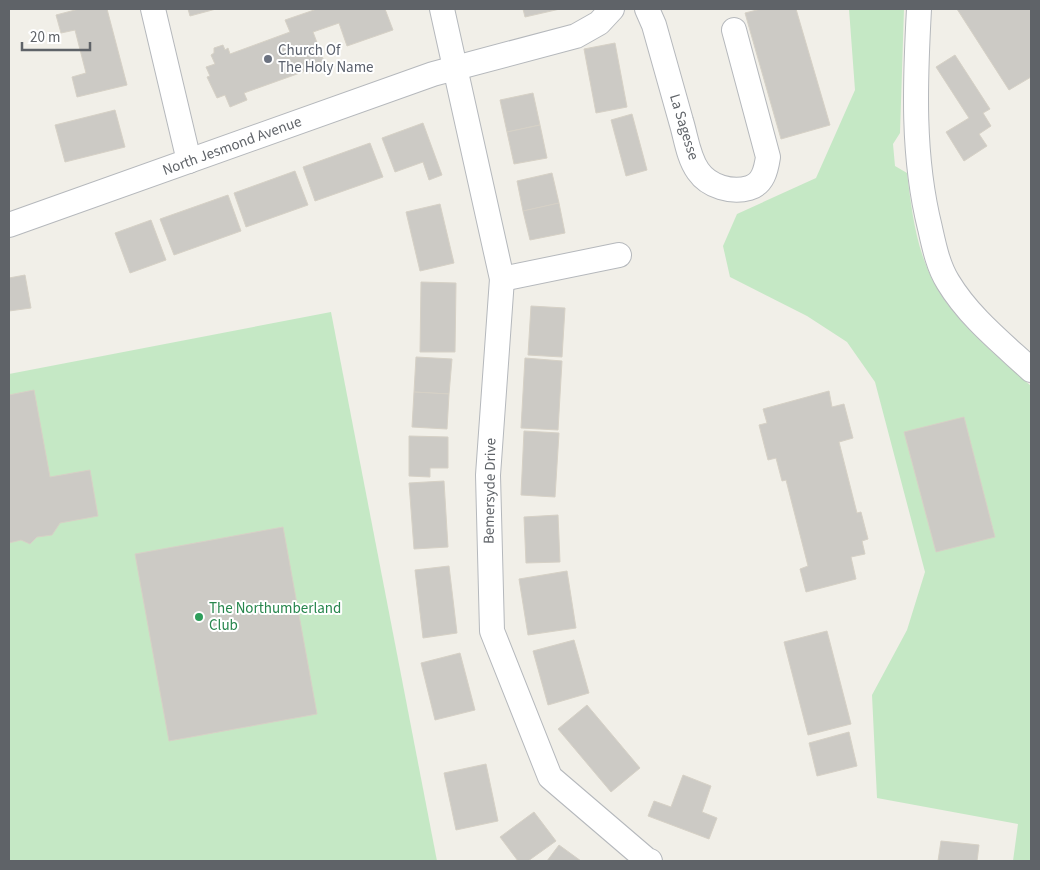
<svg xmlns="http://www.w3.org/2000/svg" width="1040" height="870" font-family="'Source Sans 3',sans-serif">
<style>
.green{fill:#c5e8c5}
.building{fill:#cccac5;stroke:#d6d1c6}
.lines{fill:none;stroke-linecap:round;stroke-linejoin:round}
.street-casing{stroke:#b5b8bc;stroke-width:26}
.street{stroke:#fff;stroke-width:24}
.worship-dot{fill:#6b7280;stroke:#fff;stroke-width:2}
.leisure-dot{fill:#2e9e5b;stroke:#fff;stroke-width:2}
.labels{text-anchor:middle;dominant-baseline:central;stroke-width:4;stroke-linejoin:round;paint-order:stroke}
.worship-label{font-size:15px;fill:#5b616d;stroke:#fff;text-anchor:start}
.street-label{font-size:15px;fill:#5f6368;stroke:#fff}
.leisure-label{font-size:15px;fill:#27864d;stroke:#fff;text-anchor:start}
</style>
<rect width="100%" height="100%" fill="#f1efe8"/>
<!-- green -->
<g class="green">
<path d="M 849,9 L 904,9 L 900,133 L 893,144 L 895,166 L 907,173 C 911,205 915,240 928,270 C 947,317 994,353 1031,386 L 1031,861 L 1013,861 L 1018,824 L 877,798 L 872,695 L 907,630 L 925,572 L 875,382 L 847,342 L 807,316 L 730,277 L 723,246 L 737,214 L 816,178 L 855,90 Z"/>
<polygon points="331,312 437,861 9,861 9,374"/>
</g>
<!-- building -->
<g class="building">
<polygon points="79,9 107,9 127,85 77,97 72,77 86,73 75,30 61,33 56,15"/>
<polygon points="188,9 216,9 190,16"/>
<polygon points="317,9 385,9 393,30 347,46 339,23 313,32 325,64 244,93 247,100 230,107 225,95 217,98 207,77 210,76 206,67 215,64 211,55 214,53 214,48 223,45 225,50 228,48 230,54 290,32 285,20"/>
<polygon points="523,9 560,9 525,17"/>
<polygon points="761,9 796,9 830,125 781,139 745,13"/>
<polygon points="957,9 1031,9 1031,77 1009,90"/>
<polygon points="615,43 627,107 596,113 584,49"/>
<polygon points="955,55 990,109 983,113 991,126 979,134 987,146 964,161 946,132 969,118 936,67"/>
<polygon points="533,93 540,125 507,132 500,100"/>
<polygon points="115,110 125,147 65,162 55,125"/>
<polygon points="632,114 647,170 626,176 611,120"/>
<polygon points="423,123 442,175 429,180 423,162 395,172 382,138"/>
<polygon points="540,125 547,158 514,164 507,132"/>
<polygon points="370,143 383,177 315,201 303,167"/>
<polygon points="295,171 308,205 246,227 234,193"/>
<polygon points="552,173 559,203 523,211 517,181"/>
<polygon points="228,195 241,231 174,255 160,219"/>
<polygon points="559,203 565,233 530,240 523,211"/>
<polygon points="440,204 454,263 420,271 406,212"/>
<polygon points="151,220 166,260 130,273 115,233"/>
<polygon points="25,275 31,308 9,311 9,278"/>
<polygon points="421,282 456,283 455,352 420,352"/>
<polygon points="531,306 565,308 562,357 528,355"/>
<polygon points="416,357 452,359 449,394 414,392"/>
<polygon points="525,358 562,361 558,430 521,428"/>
<polygon points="34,390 50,477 90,470 98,516 60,523 52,535 37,537 30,544 21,540 9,543 9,395"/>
<polygon points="829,391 832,407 844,404 853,438 839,442 857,513 861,512 868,539 862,541 865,554 851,557 856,579 806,592 800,569 808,566 786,480 782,481 776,458 768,460 759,425 767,423 763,409"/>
<polygon points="414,392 449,394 447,429 412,427"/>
<polygon points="964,417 995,537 936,552 904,432"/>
<polygon points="524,431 559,433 555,497 521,495"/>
<polygon points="409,436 448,437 448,468 430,468 430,477 409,476"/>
<polygon points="444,481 448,547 414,549 409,483"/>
<polygon points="558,515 560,562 526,563 524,517"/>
<polygon points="283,527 317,714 169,741 135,554"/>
<polygon points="449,566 457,633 423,638 415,570"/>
<polygon points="567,571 576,628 528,635 519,579"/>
<polygon points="827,631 851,724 808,735 784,642"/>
<polygon points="574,640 589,693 548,705 533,651"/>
<polygon points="460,653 475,710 435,720 421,663"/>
<polygon points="587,705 640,768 611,792 558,729"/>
<polygon points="849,732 857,766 817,776 809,743"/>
<polygon points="486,764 498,821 456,830 444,773"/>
<polygon points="683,775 711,786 702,812 717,818 709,839 648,816 654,801 671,807"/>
<polygon points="534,812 556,841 528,861 518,861 500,837"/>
<polygon points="941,841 979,845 977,861 938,861"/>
<polygon points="559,845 581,861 547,861"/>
</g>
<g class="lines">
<defs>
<g id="street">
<polyline points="153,9 189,161"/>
<polyline points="442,9 502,279 488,475 492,631 550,777 647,860 650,861"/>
<path d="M 647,9 L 654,25 C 663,57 672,89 681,121 C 686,137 688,157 698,171 C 709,187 732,193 749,188 C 763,184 766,170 768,157 L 734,30"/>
<path d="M 919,9 C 915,82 912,156 930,228 C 934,246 938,266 948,282 C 969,317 1002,343 1031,370"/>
<polyline points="9,225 433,74 576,36 599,23 612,9"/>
<polyline points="502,279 619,255"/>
</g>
</defs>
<!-- street casing -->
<use href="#street" class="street-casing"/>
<!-- street -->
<use href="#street" class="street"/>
</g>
<!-- markers -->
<circle class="worship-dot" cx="268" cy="59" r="5"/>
<circle class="leisure-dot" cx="199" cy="617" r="5"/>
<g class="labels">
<!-- worship labels -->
<g class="worship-label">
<text x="278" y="50">Church Of<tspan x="278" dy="17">The Holy Name</tspan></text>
</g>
<!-- street labels -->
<g class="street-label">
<text transform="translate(684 127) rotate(73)">La Sagesse</text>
<text transform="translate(232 146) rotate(-20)">North Jesmond Avenue</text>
<text transform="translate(490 491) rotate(-89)">Bemersyde Drive</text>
</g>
<!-- leisure labels -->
<g class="leisure-label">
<text x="209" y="608">The Northumberland<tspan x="209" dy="17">Club</tspan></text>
</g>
</g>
<!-- border -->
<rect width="1040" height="870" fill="none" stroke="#5f6368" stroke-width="20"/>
<!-- scale -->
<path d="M22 42v8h68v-8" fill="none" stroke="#5f6368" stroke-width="2.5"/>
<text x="30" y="42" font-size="15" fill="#5f6368" stroke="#ffffff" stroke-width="4" paint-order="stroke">20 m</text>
</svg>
